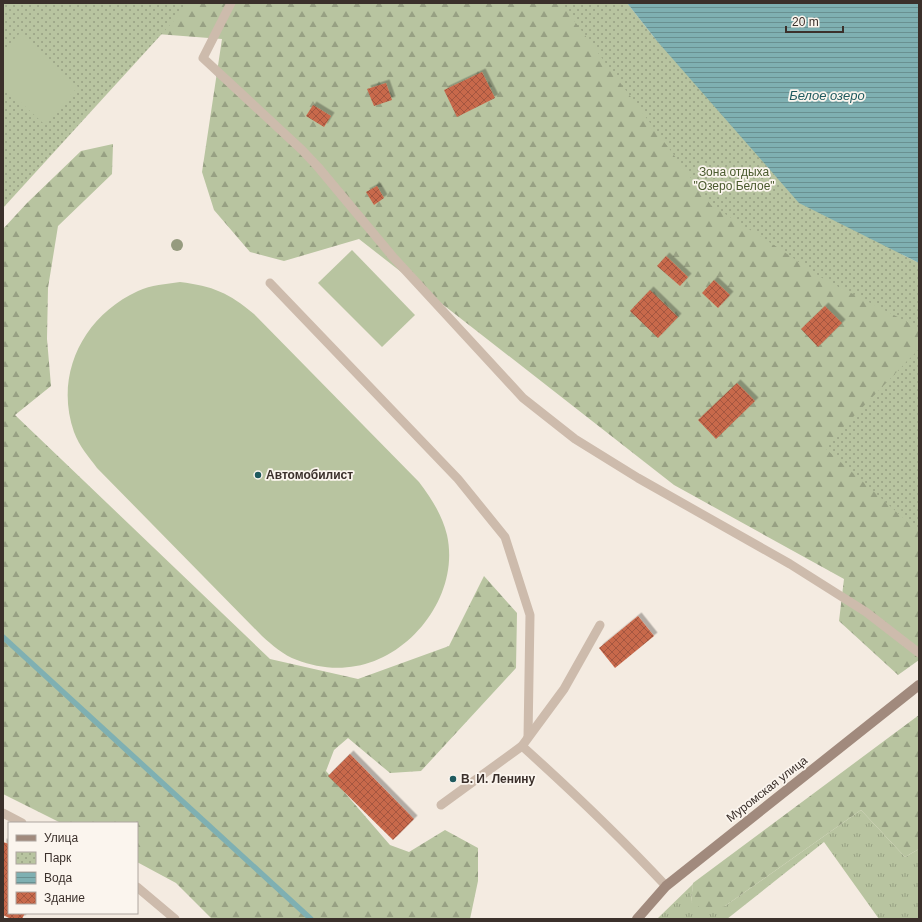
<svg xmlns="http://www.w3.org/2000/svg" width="922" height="922" font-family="Helvetica,sans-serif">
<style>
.grass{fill:url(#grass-tufts)}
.forest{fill:url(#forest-firs)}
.park{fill:url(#park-dots)}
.pitch{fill:#b8c4a0}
.water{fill:url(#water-rules)}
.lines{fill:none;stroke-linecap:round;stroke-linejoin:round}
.stream{stroke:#7fb0b2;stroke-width:5.5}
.building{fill:url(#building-cross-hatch);filter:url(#shadow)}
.lane{stroke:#cdbbac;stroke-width:9}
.secondary{stroke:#a18a7d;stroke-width:10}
.tree{fill:#969b7f}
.poi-dot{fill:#1f5a5e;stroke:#fbf5ee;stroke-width:1.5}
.labels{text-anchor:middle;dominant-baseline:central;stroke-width:3.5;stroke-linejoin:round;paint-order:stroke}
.park-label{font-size:12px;fill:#4a5a2e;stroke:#fbf5ee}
.poi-label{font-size:12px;font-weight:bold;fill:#3b302b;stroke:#fbf5ee;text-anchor:start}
.street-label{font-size:12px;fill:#3b302b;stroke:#fbf5ee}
.water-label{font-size:13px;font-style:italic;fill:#1f5a5e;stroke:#fbf5ee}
</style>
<defs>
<pattern id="grass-tufts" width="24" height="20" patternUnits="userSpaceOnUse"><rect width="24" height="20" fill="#b8c4a0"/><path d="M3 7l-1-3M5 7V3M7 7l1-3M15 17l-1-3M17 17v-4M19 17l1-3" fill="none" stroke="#97a083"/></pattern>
<pattern id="forest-firs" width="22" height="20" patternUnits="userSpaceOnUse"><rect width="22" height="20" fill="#b8c4a0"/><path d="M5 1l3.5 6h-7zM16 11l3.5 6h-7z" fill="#97a083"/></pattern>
<pattern id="park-dots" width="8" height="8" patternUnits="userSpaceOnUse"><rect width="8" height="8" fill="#b8c4a0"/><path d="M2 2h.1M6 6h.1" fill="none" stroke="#97a083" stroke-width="1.8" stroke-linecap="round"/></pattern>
<pattern id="water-rules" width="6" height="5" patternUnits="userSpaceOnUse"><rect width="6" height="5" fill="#7fb0b2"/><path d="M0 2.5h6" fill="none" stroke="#699091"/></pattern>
<pattern id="building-cross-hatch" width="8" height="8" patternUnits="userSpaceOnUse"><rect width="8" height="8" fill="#c8694b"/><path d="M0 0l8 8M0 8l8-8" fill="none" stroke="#a4573f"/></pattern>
<filter id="shadow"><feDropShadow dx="3.5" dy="-3.5" stdDeviation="0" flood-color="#0004"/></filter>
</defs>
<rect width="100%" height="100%" fill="#f4ebe1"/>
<!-- grass -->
<polygon class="grass" points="861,810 905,857 919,849 919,919 879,919 824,842 727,919 657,919 693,884 691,902 725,906"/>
<!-- forest -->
<g class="forest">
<polygon points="94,3 614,3 919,269 919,660 898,675 839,621 844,579 674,485 359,239 284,261 250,252 214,210 202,172 222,39 131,32"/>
<polygon points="113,144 112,174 58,226 48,288 47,339 51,386 15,415 270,659 358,679 449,646 484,576 517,613 516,668 421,771 390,773 348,738 334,750 326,771 390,845 409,852 445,830 478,848 478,881 470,919 212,919 176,883 137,862 137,823 61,823 3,794 3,229 27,203 81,151"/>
<polygon points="919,715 919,849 905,857 861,810 725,906 708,912 691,902 693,883"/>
</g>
<!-- park -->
<g class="park">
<polygon points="3,3 190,3 3,208"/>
<polygon points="561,3 627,3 657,41 799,203 919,263 919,328 822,278 780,249 711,205"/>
<polygon points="919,349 919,532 824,447"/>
</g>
<!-- pitch -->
<g class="pitch">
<polygon points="20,33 78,87 44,124 3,86 3,51"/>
<polygon points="352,250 415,315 382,347 318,283"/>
<path d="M 180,282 C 213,286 229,293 254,314 L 419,482 C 432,499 442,515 447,535 C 460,593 413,656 356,666 C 336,670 315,667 297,660 C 283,655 272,645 262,636 L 97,468 C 89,457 79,446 74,432 C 54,375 83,316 138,291 C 151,285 166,284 180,282 Z"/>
</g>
<!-- water -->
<polygon class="water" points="627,3 919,3 919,263 799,203 657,41"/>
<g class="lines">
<!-- stream -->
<polyline class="stream" points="3,637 311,919"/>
</g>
<!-- building -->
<g class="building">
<polygon points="482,72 495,98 457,117 444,90"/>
<polygon points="386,83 392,100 374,106 367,89"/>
<polygon points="313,105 331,116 324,127 306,116"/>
<polygon points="377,186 384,198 374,205 366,192"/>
<polygon points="666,256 688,277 680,286 657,266"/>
<polygon points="714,280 730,295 718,308 702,293"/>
<polygon points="650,290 678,317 658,338 630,311"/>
<polygon points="825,306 842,323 818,347 801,329"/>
<polygon points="737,383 755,401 716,439 698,420"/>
<polygon points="638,616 654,636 615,668 599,648"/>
<polygon points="350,754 414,819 393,840 328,776"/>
<polygon points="3,842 9,844 9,913 25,913 22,919 11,919 3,915"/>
</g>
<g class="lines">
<!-- lane -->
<g class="lane">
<polyline points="231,3 203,58 302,150 318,167 393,257 523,398 575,439 638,478 790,564 866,612 919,653"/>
<polyline points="270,283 458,479 505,537 530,615 528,737"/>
<path d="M 522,746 C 572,791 620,837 666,886"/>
<polyline points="441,805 522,746 564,689 600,625"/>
<polyline points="3,813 22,823"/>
<polyline points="137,887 175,919"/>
</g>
<!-- secondary -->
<polyline class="secondary" points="637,919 666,886 919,685"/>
</g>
<!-- trees -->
<circle class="tree" cx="177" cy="245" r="6"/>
<!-- markers -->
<g class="poi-dot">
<circle cx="258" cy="475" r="4"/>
<circle cx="453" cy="779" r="4"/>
</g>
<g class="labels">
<!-- park labels -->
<g class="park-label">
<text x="734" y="172">Зона отдыха<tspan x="734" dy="14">"Озеро Белое"</tspan></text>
</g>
<!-- poi labels -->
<g class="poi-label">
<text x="266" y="475">Автомобилист</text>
<text x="461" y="779">В. И. Ленину</text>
</g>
<!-- street labels -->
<g class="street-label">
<text transform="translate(767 789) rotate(-38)">Муромская улица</text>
</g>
<!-- water labels -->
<g class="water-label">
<text x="827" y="95">Белое озеро</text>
</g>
</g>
<!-- border -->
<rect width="922" height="922" fill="none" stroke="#3b302b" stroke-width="8"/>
<!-- legend -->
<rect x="8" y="822" width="130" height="92" fill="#fbf5ee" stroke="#aea6a0"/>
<rect x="16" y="835" width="20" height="6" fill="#a18a7d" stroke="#aea6a0"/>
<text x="44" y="842" font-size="12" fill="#3b302b">Улица</text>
<rect x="16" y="852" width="20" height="12" fill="url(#park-dots)" stroke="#aea6a0"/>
<text x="44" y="862" font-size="12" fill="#3b302b">Парк</text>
<rect x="16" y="872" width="20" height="12" fill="url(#water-rules)" stroke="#aea6a0"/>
<text x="44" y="882" font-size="12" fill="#3b302b">Вода</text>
<rect x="16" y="892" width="20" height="12" fill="url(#building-cross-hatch)" stroke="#aea6a0"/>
<text x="44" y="902" font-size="12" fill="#3b302b">Здание</text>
<!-- scale -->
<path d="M786 26v6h57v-6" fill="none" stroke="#3b302b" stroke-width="2"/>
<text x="792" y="26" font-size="12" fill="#3b302b" stroke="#fbf5ee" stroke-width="3" paint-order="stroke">20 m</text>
</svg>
